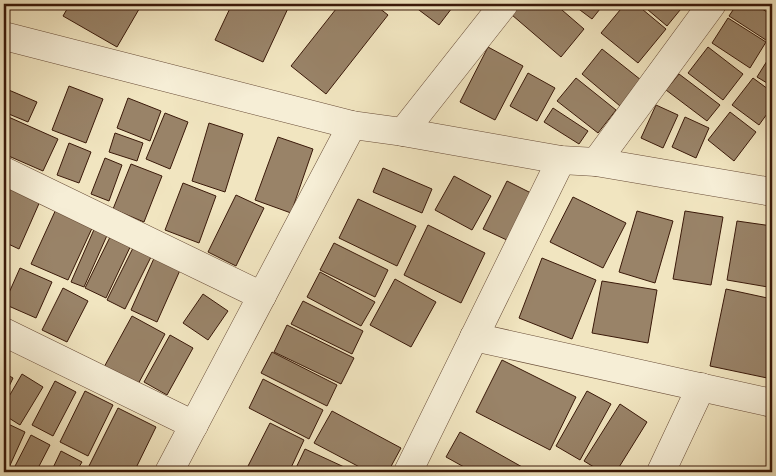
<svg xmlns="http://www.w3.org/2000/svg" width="776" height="476" font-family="'Old Standard TT',serif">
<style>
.building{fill:#998368;stroke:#3a1909}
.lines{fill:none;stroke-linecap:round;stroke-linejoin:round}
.minor-casing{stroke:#684c37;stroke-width:29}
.minor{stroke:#f6eed6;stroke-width:28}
</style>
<rect width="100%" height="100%" fill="#f1e5c0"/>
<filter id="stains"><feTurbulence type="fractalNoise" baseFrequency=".004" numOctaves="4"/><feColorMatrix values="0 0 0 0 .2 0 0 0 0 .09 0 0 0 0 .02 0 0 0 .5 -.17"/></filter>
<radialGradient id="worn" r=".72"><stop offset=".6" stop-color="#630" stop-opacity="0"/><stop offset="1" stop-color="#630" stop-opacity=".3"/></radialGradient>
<!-- building -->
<g class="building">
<polygon points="70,4 142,4 117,47 63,16"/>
<polygon points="232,4 290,4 263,62 215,40"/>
<polygon points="340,4 374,4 388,15 326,94 291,66"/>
<polygon points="411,4 455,4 439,25"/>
<polygon points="522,4 555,4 584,29 561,57 512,15"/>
<polygon points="572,4 604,4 592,19"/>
<polygon points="625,4 636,4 666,29 638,63 601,33"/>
<polygon points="641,4 685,4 667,26"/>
<polygon points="737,4 754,4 772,15 772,44 729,16"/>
<polygon points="728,18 766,42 750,68 712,43"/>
<polygon points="488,47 523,66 495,120 460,102"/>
<polygon points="708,47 743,74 723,100 688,73"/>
<polygon points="602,49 641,80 620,106 582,74"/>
<polygon points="767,61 772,64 772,86 757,77"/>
<polygon points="528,73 555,88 537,121 510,106"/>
<polygon points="679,74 720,105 707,121 666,90"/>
<polygon points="576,78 616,110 598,133 557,101"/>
<polygon points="753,78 772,92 772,107 759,125 732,105"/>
<polygon points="69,86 103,99 86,143 52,130"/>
<polygon points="4,88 37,102 28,122 4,112"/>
<polygon points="128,98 161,111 150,141 117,128"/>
<polygon points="656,105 678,115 663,148 641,138"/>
<polygon points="553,108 588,131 579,144 544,122"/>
<polygon points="730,112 756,132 734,161 708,140"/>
<polygon points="165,113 188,122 170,169 146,159"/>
<polygon points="4,115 58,139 43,171 4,154"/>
<polygon points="685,117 709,128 696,158 672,147"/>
<polygon points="209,123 243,134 225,192 192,181"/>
<polygon points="115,133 143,143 137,161 109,152"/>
<polygon points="278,137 313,149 291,213 255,200"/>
<polygon points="69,143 91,152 79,183 57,175"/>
<polygon points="105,158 122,165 109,201 91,194"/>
<polygon points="131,164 162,176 144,222 113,209"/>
<polygon points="383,168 432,189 422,213 373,192"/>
<polygon points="454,176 491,196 472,230 435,210"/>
<polygon points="507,181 531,193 509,241 483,229"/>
<polygon points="4,183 41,199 19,249 4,242"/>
<polygon points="183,183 216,196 199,243 165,230"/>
<polygon points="236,195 264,208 236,266 208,252"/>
<polygon points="573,197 626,223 603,268 550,242"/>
<polygon points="358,199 416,226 397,266 339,238"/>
<polygon points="57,207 94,224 68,280 31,264"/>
<polygon points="637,211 673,221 655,283 619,272"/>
<polygon points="685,211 723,217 711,285 673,279"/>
<polygon points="737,221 772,226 772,261 768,287 727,280"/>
<polygon points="96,225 109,231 84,287 71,282"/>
<polygon points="428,225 485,253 461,303 404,275"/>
<polygon points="113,231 133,241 106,298 85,288"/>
<polygon points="334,243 388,270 375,297 320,270"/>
<polygon points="135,244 153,253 125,309 107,300"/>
<polygon points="155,256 181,268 157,322 131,310"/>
<polygon points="542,258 596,280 572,339 519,318"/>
<polygon points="20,268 52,282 36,318 4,304"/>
<polygon points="320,272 375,302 361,326 307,297"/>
<polygon points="395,279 436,302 411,347 370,325"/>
<polygon points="602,281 657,290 648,343 592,333"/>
<polygon points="63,288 88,301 67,342 42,330"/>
<polygon points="726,289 772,299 772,379 710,366"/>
<polygon points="203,294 228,311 208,340 183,323"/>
<polygon points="303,301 363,331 352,354 291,324"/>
<polygon points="132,316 165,334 137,386 103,369"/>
<polygon points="287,325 354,358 341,384 274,352"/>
<polygon points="170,335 193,348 167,395 144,382"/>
<polygon points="272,352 337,385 327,406 261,373"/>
<polygon points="502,360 576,397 550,450 476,412"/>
<polygon points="4,373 13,378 4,397"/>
<polygon points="22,374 43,387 20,425 4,415 4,405"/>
<polygon points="263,379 323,410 309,439 249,408"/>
<polygon points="55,381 76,392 53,436 32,425"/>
<polygon points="85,391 113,405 88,456 60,442"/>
<polygon points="587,391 611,404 580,460 556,446"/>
<polygon points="620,404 647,422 616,472 602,472 584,461"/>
<polygon points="118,408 156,427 134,472 86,472"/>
<polygon points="332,411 401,448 388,472 369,472 314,443"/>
<polygon points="4,422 25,432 7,472 4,472"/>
<polygon points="270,423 304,440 289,472 245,472"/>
<polygon points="460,432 531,472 473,472 446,457"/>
<polygon points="31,435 50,445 36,472 12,472"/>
<polygon points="305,449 355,472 294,472"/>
<polygon points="61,451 82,462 76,472 51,472"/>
<polygon points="450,467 459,472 448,472"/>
</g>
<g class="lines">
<defs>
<g id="minor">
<polyline points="4,36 352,125 403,132 561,160 596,162 772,192"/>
<polyline points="403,132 504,4"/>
<polyline points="596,162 712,4"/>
<polyline points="4,171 262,296"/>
<polyline points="4,332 194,425"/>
<polyline points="474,337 772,403"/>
<polyline points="169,472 352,125"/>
<polyline points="408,472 561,160"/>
<polyline points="661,472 701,387"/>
</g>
</defs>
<!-- minor casing -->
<use href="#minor" class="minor-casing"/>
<!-- minor -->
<use href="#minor" class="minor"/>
</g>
<!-- margin -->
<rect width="776" height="476" fill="none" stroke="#f1e5c0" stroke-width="20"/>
<rect x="5" y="5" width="766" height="466" fill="none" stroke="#3a1909" stroke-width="2.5"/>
<rect x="10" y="10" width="756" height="456" fill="none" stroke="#3a1909"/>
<rect width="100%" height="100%" filter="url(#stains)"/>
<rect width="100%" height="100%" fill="url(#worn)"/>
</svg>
